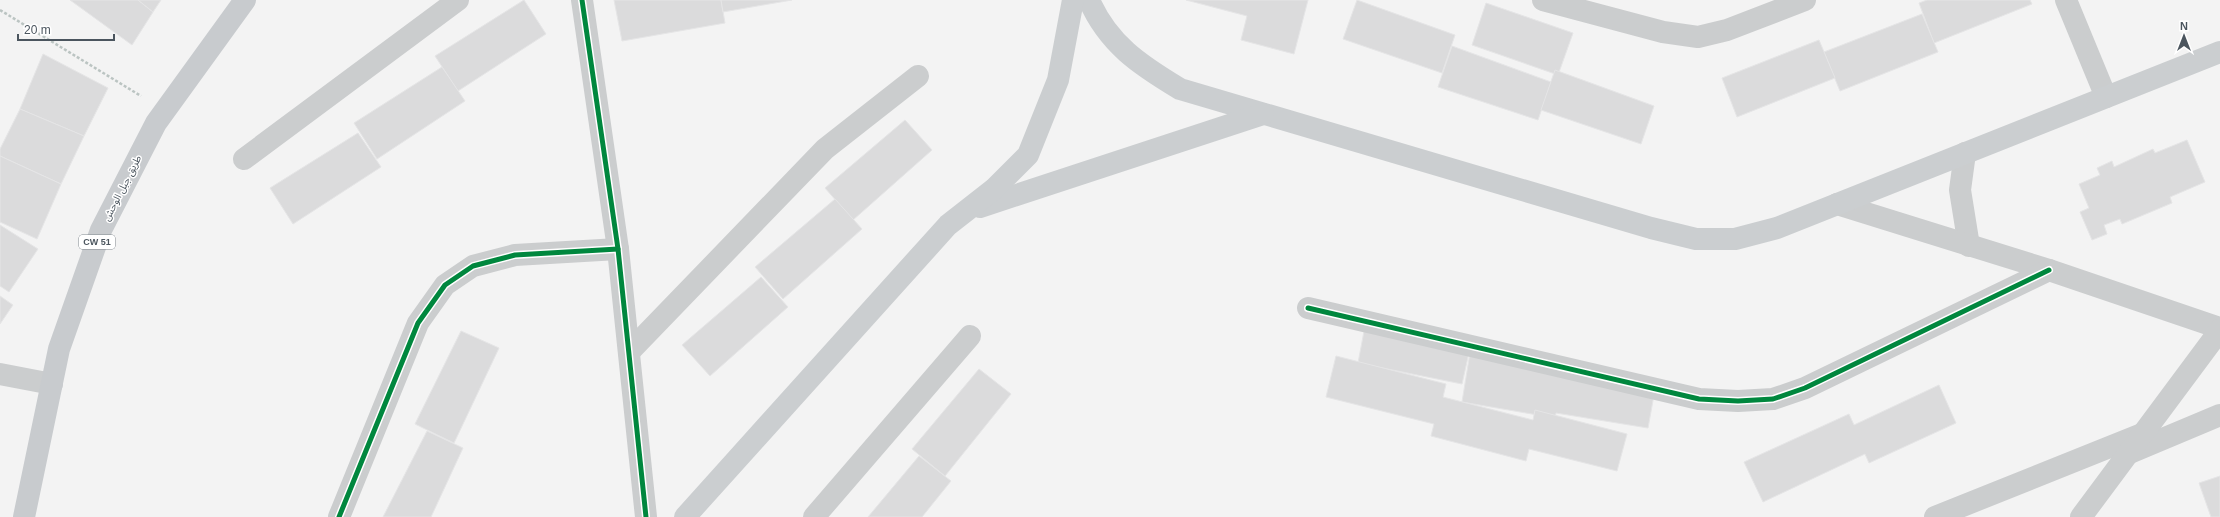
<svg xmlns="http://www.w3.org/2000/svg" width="2220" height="517" font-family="Arial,'Noto Sans Arabic',sans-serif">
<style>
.building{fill:#dbdbdc;stroke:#e5e5e6}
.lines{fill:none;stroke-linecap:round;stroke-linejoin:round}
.path{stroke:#bbc4c2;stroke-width:2.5;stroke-dasharray:3 2;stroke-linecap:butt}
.minor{stroke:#cbcdce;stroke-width:22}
.secondary{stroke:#cbced0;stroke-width:22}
.primary{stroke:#c8cbce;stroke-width:22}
.cycleway-casing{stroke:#fff;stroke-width:8}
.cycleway{stroke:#00873e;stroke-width:5}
.labels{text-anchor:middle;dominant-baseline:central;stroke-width:3;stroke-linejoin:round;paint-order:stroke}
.shield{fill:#fff;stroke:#81888e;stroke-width:1}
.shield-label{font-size:9px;font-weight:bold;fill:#4b555e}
.street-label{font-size:10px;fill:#4b555e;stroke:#fff}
</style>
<rect width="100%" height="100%" fill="#f3f3f3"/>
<!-- building -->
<g class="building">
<polygon points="70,0 138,0 153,12 132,45"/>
<polygon points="138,0 161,0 153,12"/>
<polygon points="524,0 546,34 458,91 435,56"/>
<polygon points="614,0 721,0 725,23 622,41"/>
<polygon points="721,0 792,0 723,12"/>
<polygon points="1186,0 1308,0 1294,54 1241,40 1247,16"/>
<polygon points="1357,0 1455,35 1442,73 1343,39"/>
<polygon points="1927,0 2030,0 2032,4 1934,43 1919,3"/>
<polygon points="1486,3 1573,33 1558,75 1472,45"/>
<polygon points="1922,14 1938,52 1840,91 1824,52"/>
<polygon points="1819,40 1835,78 1737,117 1722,78"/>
<polygon points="1452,46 1551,82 1538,120 1438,87"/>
<polygon points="43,54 108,88 84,136 20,109"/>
<polygon points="442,67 465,101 377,159 354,123"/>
<polygon points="1555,70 1654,106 1641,144 1541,110"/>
<polygon points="20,109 84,136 61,184 0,156 0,149"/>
<polygon points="905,120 932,150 853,220 825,188"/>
<polygon points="358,133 381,167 293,224 270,188"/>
<polygon points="2187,140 2205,182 2170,197 2172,203 2122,224 2120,219 2104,225 2107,234 2092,240 2080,212 2089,208 2079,184 2100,175 2097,168 2112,161 2114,167 2153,149 2155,153"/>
<polygon points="0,156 61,184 37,239 0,222"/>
<polygon points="835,199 862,229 783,299 755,267"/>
<polygon points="0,225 38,249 9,292 0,286"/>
<polygon points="761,277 788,307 710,376 682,345"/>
<polygon points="0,296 13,305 0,324"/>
<polygon points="1365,326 1470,348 1462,384 1358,363"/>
<polygon points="461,331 499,348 454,443 415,424"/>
<polygon points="1470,353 1656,384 1648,428 1556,413 1555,418 1462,402"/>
<polygon points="1336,356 1446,384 1443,397 1533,420 1535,410 1627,434 1617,471 1529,449 1526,461 1431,436 1434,424 1326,397"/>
<polygon points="979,369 1011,394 945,476 912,449"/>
<polygon points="1939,385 1956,423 1869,463 1865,454 1763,502 1744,462 1849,414 1854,425"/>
<polygon points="427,431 463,448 431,517 383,517"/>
<polygon points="919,456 951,481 922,517 868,517"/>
<polygon points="2220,476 2220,517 2211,517 2199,483"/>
</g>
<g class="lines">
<!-- path -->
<polyline class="path" points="0,10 141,96"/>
<!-- minor -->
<g class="minor">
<polyline points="582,0 618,249 646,517"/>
<polyline points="1543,0 1663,32 1698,37 1727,30 1805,0"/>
<polyline points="2066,0 2106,97"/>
<polyline points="1965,153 1960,190 1969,246"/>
<polyline points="244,159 458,0"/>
<polyline points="1837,204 2049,270 2220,328"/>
<polyline points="1308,308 1699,399 1738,401 1773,399 1805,388 2049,270"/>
<polyline points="629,352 825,149 918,76"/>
<polyline points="0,374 52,384"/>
<polyline points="2127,454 2220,415"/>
<polyline points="339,517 418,323 445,285 473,266 515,255 618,249"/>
<polyline points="814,517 970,336"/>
<polyline points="1935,517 2142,434"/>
<polyline points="2081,517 2220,330"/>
</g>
<!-- secondary -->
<g class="secondary">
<path d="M 1089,0 C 1108,44 1140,65 1180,89 L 1651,228 L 1696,239 L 1735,239 L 1777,228 L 2220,52"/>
<polyline points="980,207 1263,114"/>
<polyline points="685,517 948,225 994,189 1028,155 1058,80 1073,0"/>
</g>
<!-- primary -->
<polyline class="primary" points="24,517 59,349 101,230 156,123 245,0"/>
<defs>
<g id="cycleway">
<polyline points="582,0 618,249 646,517"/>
<polyline points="1308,308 1699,399 1738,401 1773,399 1805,388 2049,270"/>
<polyline points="339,517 418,323 445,285 473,266 515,255 618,249"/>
</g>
</defs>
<!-- cycleway casing -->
<use href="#cycleway" class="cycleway-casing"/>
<!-- cycleway -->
<use href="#cycleway" class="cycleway"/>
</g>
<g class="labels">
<!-- shield labels -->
<rect class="shield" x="79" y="235" width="36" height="14" rx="3"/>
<g class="shield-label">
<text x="97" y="242">CW 51</text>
</g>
<!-- street labels -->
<g class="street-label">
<text transform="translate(122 188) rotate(-63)">طريق جبل الوحش</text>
</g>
</g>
<!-- north arrow -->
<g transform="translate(2184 36)" stroke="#ffffff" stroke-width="3" paint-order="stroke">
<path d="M0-3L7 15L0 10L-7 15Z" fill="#4b555e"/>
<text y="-6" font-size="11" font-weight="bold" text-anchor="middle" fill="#4b555e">N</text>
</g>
<!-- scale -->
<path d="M18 34v6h96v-6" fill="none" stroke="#4b555e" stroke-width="2"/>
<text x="24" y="34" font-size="12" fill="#4b555e" stroke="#ffffff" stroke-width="3" paint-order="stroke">20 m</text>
</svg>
